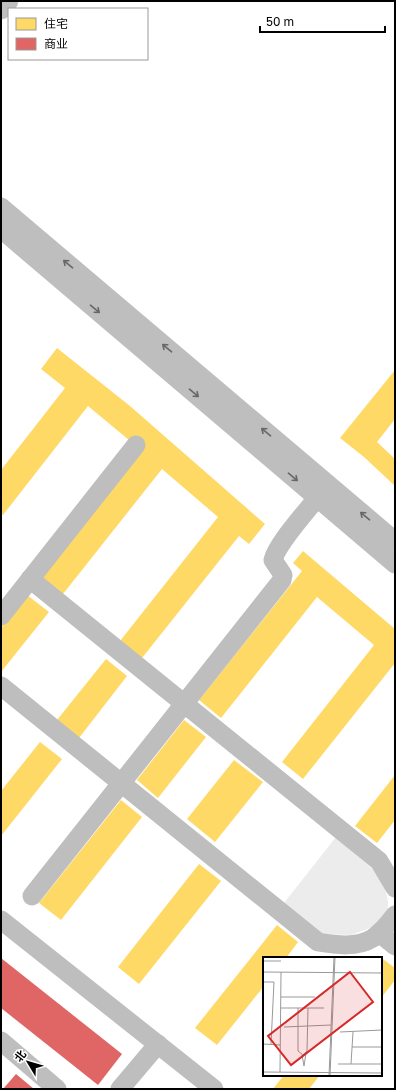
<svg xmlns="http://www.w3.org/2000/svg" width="396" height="1090" font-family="'Golos Text','Noto Sans SC',sans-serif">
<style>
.green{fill:#ececec}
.homes{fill:#ffd966}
.shops{fill:#e06666}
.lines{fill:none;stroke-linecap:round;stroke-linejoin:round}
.major-casing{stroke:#dbdbdb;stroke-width:23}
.minor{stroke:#bebebe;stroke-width:19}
.major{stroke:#bebebe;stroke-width:22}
.oneway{stroke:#686868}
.inset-road{fill:none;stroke:#999;stroke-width:1}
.view{fill:#d62828;fill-opacity:0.15;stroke:#d62828;stroke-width:2}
.inset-edge{fill:none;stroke:#000;stroke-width:2}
</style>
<rect width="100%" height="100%" fill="#fff"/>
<!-- green -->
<polygon class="green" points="336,837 382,877 388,901 388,910 378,925 351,935 322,934 284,903"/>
<!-- homes -->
<g class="homes">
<polygon points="57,348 130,406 265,524 249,544 239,536 142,658 120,641 218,517 162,469 63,594 42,577 141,450 88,406 3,515 1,514 1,470 65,388 41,369"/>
<polygon points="395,370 395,419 377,442 395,459 395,486 364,457 340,438"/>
<polygon points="303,551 395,629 395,663 303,779 282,762 374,645 317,597 221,718 199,700 302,571 293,563"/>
<polygon points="27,595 49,612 1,672 1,628"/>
<polygon points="106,659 127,676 79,738 57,720"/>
<polygon points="184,720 206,737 158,798 137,780"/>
<polygon points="40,742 62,759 1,836 1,791"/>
<polygon points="234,760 263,782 215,842 187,819"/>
<polygon points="395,775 395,820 377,843 355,826"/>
<polygon points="121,800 142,817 61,920 39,903"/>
<polygon points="199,864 221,881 139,984 118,967"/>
<polygon points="277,925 298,942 286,958 264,958 264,986 217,1045 195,1028"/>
<polygon points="379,956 395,968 395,980 381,998 381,958 377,958"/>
<polygon points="284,1075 320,1075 309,1089 273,1089"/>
</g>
<!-- shops -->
<g class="shops">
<polygon points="1,958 122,1054 98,1085 1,1008"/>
<polygon points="16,1074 34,1089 3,1089"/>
</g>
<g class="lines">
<defs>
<polyline id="major" points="1,8 7,1"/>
</defs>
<!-- major casing -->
<use href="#major" class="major-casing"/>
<!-- minor -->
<g class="minor">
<polyline points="1,207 395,541"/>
<polyline points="1,229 395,564"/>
<polyline points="30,579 379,861 395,888"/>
<polyline points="1,616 136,445"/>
<path d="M 1,686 L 318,942 C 336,945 357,948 373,938 C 382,932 389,923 395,915"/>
<path d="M 32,896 L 282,580 L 283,575 L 273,560 C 277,544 305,513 317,498"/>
<polyline points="1,920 214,1089"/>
<polyline points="379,933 395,946"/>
<polyline points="1,1041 57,1089"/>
<polyline points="120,1089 158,1044"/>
</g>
<!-- major -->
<use href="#major" class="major"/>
</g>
<!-- one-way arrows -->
<defs><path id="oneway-shaft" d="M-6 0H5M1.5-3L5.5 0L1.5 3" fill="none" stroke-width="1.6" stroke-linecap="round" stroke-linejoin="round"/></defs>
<g class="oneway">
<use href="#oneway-shaft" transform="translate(68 264) rotate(-140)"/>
<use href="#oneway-shaft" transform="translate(95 309) rotate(40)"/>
<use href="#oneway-shaft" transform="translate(167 348) rotate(-140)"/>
<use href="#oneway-shaft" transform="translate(194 393) rotate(40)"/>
<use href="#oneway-shaft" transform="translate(266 432) rotate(-140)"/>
<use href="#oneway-shaft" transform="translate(293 477) rotate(40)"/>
<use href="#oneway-shaft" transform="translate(365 516) rotate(-140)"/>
</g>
<!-- overview -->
<g transform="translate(263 957)">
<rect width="119" height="119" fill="#fff"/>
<path class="inset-road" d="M 0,4 L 18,4M 0,15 L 119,16M 0,25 L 11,25 L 8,87M 18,40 L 52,40M 18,51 L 61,51M 35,51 L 35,94 L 40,98 L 44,94 L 45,51M 21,70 L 68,68M 77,75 L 119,73M 0,87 L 17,88M 89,90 L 119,90M 39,98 L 41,109 L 43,96M 75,107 L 119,107M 88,107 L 90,75M 0,115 L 119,116M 17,115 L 18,15M 66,119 L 71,0M 67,119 L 72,0"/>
<path class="view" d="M 87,15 L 110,45 L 28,108 L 5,79 Z"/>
<rect width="119" height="119" class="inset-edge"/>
</g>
<!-- border -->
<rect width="396" height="1090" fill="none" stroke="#000000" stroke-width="4"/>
<!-- legend -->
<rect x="8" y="8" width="140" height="52" fill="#ffffff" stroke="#999999"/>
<rect x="16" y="18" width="20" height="12" fill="#ffd966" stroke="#999999"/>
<text x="44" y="28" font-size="12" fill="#000000">住宅</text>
<rect x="16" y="38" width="20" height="12" fill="#e06666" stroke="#999999"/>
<text x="44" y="48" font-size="12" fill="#000000">商业</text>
<!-- north arrow -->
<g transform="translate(28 1062) rotate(308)" stroke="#ffffff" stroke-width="3" paint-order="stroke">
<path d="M0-3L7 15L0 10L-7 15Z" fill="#000000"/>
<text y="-6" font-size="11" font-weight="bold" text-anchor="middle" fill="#000000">北</text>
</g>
<!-- scale -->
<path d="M260 26v6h125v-6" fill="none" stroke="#000000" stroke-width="2"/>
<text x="266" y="26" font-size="12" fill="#000000" stroke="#ffffff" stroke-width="3" paint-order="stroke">50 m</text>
</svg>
